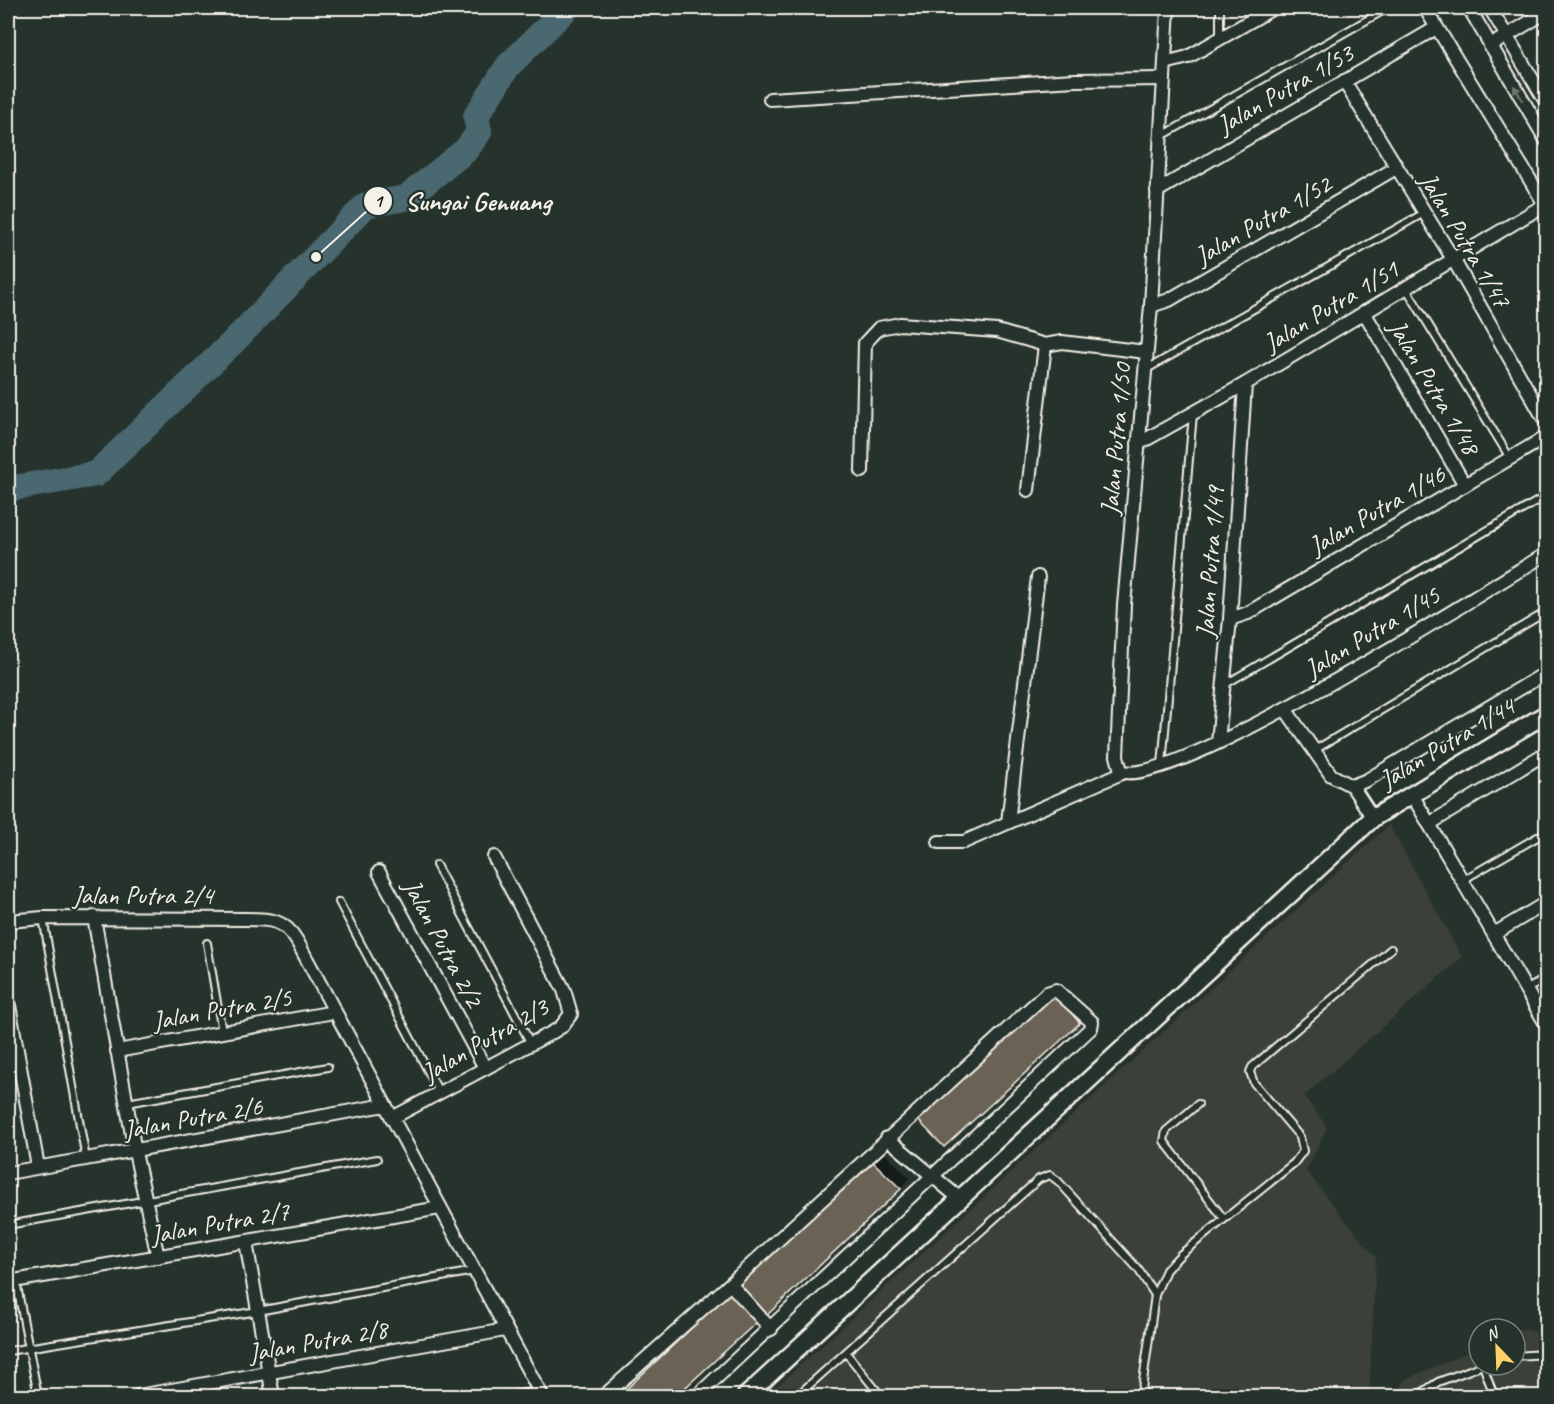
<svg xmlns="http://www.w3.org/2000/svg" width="1554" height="1404" font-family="Caveat,sans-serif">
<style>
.built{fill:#3b4139}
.shadow{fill:#0007}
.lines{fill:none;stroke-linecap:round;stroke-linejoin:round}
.river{stroke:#4a6770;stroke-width:26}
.building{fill:#6b6254;stroke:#f4f1e8;stroke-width:1.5}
.lane-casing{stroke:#f4f1e8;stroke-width:10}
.street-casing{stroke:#f4f1e8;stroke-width:16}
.secondary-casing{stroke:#f4f1e8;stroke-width:21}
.lane{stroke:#26332d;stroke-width:6}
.street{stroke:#26332d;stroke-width:12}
.secondary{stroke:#26332d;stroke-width:16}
.oneway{fill:#6e766e}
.labels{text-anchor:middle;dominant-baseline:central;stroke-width:4.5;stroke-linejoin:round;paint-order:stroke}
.street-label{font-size:26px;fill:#f4f1e8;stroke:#26332d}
.leader{fill:none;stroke:#f4f1e8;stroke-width:2}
.callout-dot{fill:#f4f1e8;stroke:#26332d;stroke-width:2}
.mark-label{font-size:18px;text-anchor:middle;font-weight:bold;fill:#111}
.callout-label{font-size:27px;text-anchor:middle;font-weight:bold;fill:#f4f1e8;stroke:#26332d;stroke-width:4.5;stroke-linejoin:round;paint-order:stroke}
</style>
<rect width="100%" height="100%" fill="#26332d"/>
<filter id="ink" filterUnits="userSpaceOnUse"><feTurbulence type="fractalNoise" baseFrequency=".0167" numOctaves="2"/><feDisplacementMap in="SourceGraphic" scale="12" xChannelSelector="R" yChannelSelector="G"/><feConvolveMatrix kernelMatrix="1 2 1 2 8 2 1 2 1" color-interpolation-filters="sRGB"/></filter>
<g filter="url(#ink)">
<!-- built -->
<g class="built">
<polygon points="1389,825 1462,957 1304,1096 1327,1127 1306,1171 1376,1258 1369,1396 767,1396"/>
<polygon points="1520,1329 1546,1334 1546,1396 1395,1396 1405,1380 1479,1347 1479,1365 1515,1365 1515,1331"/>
</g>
<!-- shadow -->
<g class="shadow">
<polygon points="1064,985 1089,1012 944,1145 928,1109"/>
<polygon points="882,1151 910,1178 900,1188 674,1396 620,1396"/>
</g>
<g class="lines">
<!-- river -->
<polyline class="river" points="8,489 96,474 233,342 366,205 406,198 466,150 479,132 476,116 508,66 567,8"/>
</g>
<!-- building -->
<g class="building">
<polygon points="1053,993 1080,1023 944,1147 917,1119"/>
<polygon points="871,1160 901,1189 767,1315 738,1283"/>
<polygon points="730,1292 757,1322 676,1396 619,1396"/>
</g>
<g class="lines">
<defs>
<g id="lane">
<polyline points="1220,40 1220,8"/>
<polyline points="1162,136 1388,8"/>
<polyline points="1406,288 1510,458"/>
<polyline points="1147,369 1424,213"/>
<polyline points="1224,685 1546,496"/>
<polyline points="1313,751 1546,612"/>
<polyline points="1162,765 1193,414"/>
<polyline points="436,865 531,1044"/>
<polyline points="1463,880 1546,832"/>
<polyline points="339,902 439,1092"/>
<polyline points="43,918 86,1159"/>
<polyline points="207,943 222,1032"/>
<polyline points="1526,990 1546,978"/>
<polyline points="127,1103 328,1067"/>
<polyline points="1198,1104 1166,1131 1164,1141 1224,1219"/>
<polyline points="8,1225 377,1159"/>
<polyline points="16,1281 38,1396"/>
<polyline points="8,1351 258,1311 474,1271"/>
<polyline points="847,1354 881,1396"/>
<polyline points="1515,1356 1546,1354"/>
<polyline points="1483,1365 1494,1396"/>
<polyline points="507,1396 539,1391"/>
<polyline points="797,1396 1039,1179 1050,1175 1058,1181 1138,1269 1155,1295"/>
<polyline points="1141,1396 1155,1295 1166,1270 1181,1254 1294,1163 1303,1151 1300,1137 1254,1083 1250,1072 1252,1067 1391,949"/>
<polyline points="1417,1396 1438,1382 1483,1365"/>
</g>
<g id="street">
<path d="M 1168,8 L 1151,306 L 1124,605 L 1117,756 L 1121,771 C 1171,792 1486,590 1546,554"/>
<polyline points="1425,8 1546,206"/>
<polyline points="1469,8 1546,140"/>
<polyline points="1490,8 1546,102"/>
<polyline points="1490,46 1546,12"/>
<polyline points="1165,63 1188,57 1273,8"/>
<polyline points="1344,81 1453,259 1546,422"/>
<polyline points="770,99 1075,80 1164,79"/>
<polyline points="1157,191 1436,28"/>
<polyline points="1151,306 1169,300 1396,168"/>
<polyline points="1364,312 1465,485"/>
<polyline points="1138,444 1245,384 1546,204"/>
<polyline points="862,471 865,343 879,328 900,324 997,331 1045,345"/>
<polyline points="1028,490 1045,345 1062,342 1146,352"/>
<polyline points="1230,619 1248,613 1546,437"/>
<polyline points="1286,710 1331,775 1352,786 1373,818"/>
<polyline points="1218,742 1230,619 1245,384"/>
<polyline points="1352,786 1367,780 1546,673"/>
<polyline points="1411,793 1546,1024"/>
<polyline points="1008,822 1038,577"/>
<polyline points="1429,824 1546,753"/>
<polyline points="939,842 964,842 1124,772"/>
<polyline points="379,872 485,1068"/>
<polyline points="94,917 135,1152 158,1257"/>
<path d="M 8,921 L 43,918 L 246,919 C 270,919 284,919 297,941 L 542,1396"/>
<polyline points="1494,934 1546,903"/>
<polyline points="8,1000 38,1167"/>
<polyline points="117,1051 334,1012"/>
<polyline points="392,1118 553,1032 561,1027 571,1014 564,990 494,857"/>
<polyline points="887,1138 960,1199"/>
<polyline points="8,1173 385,1105"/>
<polyline points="246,1242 273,1396"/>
<polyline points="8,1282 440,1208"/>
<polyline points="138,1396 505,1330"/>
<polyline points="604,1396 728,1286 732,1286 771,1329"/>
<polyline points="697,1396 1091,1028 1092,1022 1056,990 1047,993 728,1286"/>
</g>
<polyline id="secondary" points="746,1396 1373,818 1546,714"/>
</defs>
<!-- lane casing -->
<use href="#lane" class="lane-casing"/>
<!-- street casing -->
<use href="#street" class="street-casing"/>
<!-- secondary casing -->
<use href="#secondary" class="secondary-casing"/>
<!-- lane -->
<use href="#lane" class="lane"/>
<!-- street -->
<use href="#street" class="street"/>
<!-- secondary -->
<use href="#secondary" class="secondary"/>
</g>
<!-- one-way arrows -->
<defs><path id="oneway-solid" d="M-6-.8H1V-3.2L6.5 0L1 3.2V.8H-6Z" transform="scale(1.5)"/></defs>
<use class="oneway" href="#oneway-solid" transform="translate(1518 93) rotate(-121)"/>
</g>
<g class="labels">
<!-- street labels -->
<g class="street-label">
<text transform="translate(1285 89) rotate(-30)">Jalan Putra 1/53</text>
<text transform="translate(1263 220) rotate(-30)">Jalan Putra 1/52</text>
<text transform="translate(1465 240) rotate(59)">Jalan Putra 1/47</text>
<text transform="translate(1331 306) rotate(-31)">Jalan Putra 1/51</text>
<text transform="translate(1434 387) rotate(59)">Jalan Putra 1/48</text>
<text transform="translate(1116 439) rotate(-85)">Jalan Putra 1/50</text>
<text transform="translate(1377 510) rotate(-30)">Jalan Putra 1/46</text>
<text transform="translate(1210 562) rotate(-86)">Jalan Putra 1/49</text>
<text transform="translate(1372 632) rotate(-31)">Jalan Putra 1/45</text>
<text transform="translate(1447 743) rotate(-31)">Jalan Putra 1/44</text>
<text x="143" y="895">Jalan Putra 2/4</text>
<text transform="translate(443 943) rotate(62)">Jalan Putra 2/2</text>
<text transform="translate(222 1009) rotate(-10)">Jalan Putra 2/5</text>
<text transform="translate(485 1040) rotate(-30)">Jalan Putra 2/3</text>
<text transform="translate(193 1118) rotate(-10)">Jalan Putra 2/6</text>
<text transform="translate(220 1223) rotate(-10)">Jalan Putra 2/7</text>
<text transform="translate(318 1341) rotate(-10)">Jalan Putra 2/8</text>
</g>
</g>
<!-- callouts -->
<path class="leader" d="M316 257L378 201"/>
<g class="callout-dot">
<circle cx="316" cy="257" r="6"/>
<circle cx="378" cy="201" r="15"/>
</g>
<g class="mark-label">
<text x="378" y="207">1</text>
</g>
<g class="callout-label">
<text x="478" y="210">Sungai Genuang</text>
</g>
<!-- margin -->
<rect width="1554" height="1404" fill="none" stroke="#26332d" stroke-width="30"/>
<rect x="15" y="15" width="1524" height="1374" fill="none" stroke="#f4f1e8" stroke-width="2" filter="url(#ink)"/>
<!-- north arrow -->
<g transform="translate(1497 1347) rotate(337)"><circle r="28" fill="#26332d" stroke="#787f78" stroke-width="1.5"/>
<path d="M0-4.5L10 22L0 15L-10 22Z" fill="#ffd166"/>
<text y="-9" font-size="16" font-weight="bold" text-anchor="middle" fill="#f4f1e8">N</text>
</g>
</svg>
